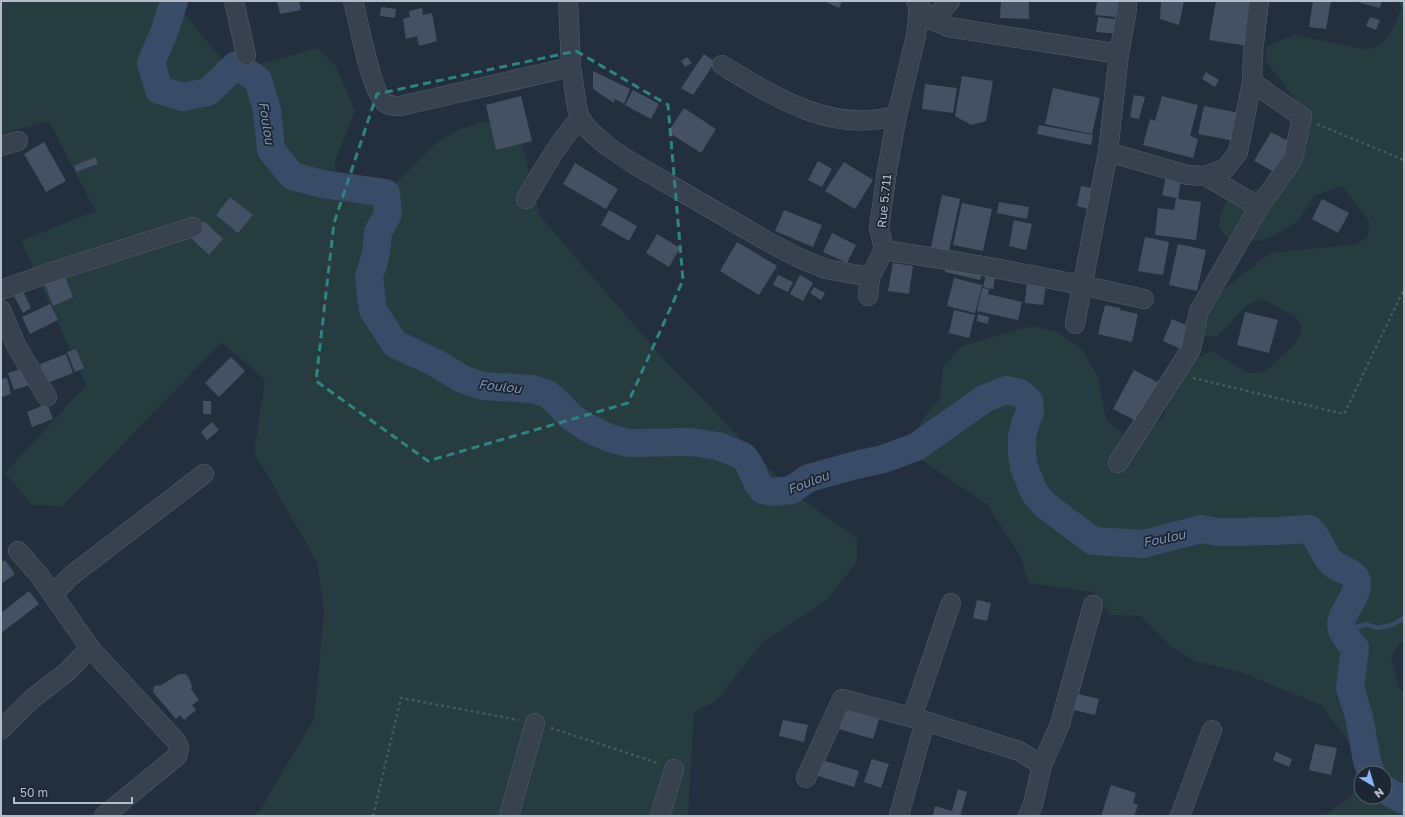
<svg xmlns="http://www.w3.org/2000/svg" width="1405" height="817" font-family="'Golos Text',sans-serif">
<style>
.green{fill:#263c3f;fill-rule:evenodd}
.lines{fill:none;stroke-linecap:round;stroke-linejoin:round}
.stream{stroke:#394c67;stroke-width:4.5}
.river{stroke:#394c67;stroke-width:28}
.building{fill:#455162}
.minor-casing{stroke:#565f6c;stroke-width:20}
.path{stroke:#44595c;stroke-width:2.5;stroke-dasharray:3 3;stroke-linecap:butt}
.minor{stroke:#38414e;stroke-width:19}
.marked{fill:none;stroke:#308480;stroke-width:3;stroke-dasharray:8 5;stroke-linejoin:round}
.labels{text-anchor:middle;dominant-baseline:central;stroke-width:3.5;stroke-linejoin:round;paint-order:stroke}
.street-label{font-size:12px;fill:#b4bcc9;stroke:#1d2633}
.water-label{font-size:13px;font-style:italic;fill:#7c92b1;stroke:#1d2633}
</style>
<rect width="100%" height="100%" fill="#242f3e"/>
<!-- green -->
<g class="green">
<polygon points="1,1 177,1 179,7 221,58 244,69 317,48 336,66 355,111 335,162 335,187 355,203 380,199 435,144 458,130 482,122 507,124 522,144 540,216 660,355 794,494 857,538 857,562 827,600 763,642 716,701 694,712 688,816 254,816 261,809 314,719 324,611 317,562 254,452 265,380 222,342 63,506 32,505 5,473 86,385 21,241 95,211 49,121 1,134"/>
<path d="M 1398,1 L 1404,1 L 1404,640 L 1398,645 L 1391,657 L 1398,685 L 1404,695 L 1404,816 L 1325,816 L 1351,796 L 1357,783 L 1358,767 L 1357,752 L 1321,705 L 1240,672 L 1195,661 L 1174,649 L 1141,616 L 1111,615 L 1093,592 L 1029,583 L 1020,556 L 987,504 L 895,442 L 912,438 C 920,425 927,410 939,400 L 943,367 L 962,346 L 1032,326 L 1060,333 L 1083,351 L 1098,376 L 1106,420 L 1128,438 L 1142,435 L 1164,416 L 1177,376 L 1198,357 L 1212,351 L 1248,373 L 1265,372 L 1295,344 L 1302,330 L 1296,317 L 1262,299 L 1248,304 L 1217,337 L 1203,336 L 1215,296 L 1270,253 L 1357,244 L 1368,236 L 1369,221 L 1342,186 L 1315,195 L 1298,221 L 1272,237 L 1258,241 L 1229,239 L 1219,228 L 1220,214 L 1227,201 L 1239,193 L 1283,183 L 1302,162 L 1306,134 L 1300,106 L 1265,60 L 1267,46 L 1294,35 L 1367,50 L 1380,44 L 1389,35 L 1396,22 L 1401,8 ZM 1361,773 L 1385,773 L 1385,797 L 1361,797 Z"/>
</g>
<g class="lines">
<!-- stream -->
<polyline class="stream" points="1346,638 1357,627 1366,624 1377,628 1392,625 1404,618"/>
<!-- river -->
<g class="river">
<path d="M 174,1 L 165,30 L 151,63 L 159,90 L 183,97 L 208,92 L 236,65 L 258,80 L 267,110 L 271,150 L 292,176 L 322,184 L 386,193 L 388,214 L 378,232 L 376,254 L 369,277 L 373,310 L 395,344 L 436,363 L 462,379 L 483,386 L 532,389 L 548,394 L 560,405 L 570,416 L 586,427 L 609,438 L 628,443 L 691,442 L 718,446 L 743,456 L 749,464 L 757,482 L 763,490 L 774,492 L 791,490 L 809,478 L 856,465 L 883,459 L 916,447 L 984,399 L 1006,390 L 1020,393 L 1029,401 L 1030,412 L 1025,424 L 1022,437 L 1022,453 L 1024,467 L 1035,494 L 1045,505 L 1093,541 L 1143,544 L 1201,529 L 1218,532 L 1239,532 L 1276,531 L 1309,529 C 1322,540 1321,554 1333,564 C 1341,570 1358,572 1357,585 C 1357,590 1354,595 1352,600 C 1338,623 1336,627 1355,648 L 1350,688 L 1359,716 L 1367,761 L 1371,773"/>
<polyline points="1385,790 1404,800"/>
</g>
</g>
<!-- building -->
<g class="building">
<polygon points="277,1 299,1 301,10 280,14"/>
<polygon points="824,1 842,1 839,8"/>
<polygon points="1001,1 1029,1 1029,19 1000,18"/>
<polygon points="1097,1 1118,1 1116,17 1095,15"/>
<polygon points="1161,1 1184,1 1179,25 1160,19"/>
<polygon points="1216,1 1255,1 1248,46 1209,40"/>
<polygon points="1313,1 1331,1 1326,29 1309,27"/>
<polygon points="1354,1 1382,1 1380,8"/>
<polygon points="381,7 396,9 395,18 380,16"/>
<polygon points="422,8 423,15 432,13 437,41 419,46 417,36 406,39 403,19 410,17 409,11"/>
<polygon points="1098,17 1121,20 1119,34 1096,32"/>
<polygon points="1370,17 1380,20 1376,30 1366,26"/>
<polygon points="704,54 715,62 693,95 681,88"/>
<polygon points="687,57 692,63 685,67 681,61"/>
<polygon points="593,71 630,89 624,104 615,99 614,103 593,89"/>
<polygon points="1206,72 1219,80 1215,87 1202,79"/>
<polygon points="962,76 993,81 986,121 971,125 955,116"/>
<polygon points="925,84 957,88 953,113 922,109"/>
<polygon points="1053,88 1100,98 1092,134 1045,124"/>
<polygon points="633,90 659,104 651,119 625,105"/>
<polygon points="1134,95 1145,97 1139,119 1130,117"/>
<polygon points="521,96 532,141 496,150 486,105"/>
<polygon points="1162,96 1198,105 1190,136 1198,139 1193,158 1143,145 1150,119 1155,121"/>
<polygon points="1204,106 1240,113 1235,141 1198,134"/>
<polygon points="684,108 716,129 701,153 668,132"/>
<polygon points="1039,125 1093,135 1091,145 1037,134"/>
<polygon points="1271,132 1292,143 1276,173 1254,161"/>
<polygon points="44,142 66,181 46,192 24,154"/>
<polygon points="95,157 98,164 76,172 74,166"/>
<polygon points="818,161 832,169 822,187 808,180"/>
<polygon points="844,162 873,180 855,209 825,191"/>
<polygon points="575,163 618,189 606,209 563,184"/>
<polygon points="1166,177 1181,180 1178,199 1201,202 1196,240 1155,235 1158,208 1174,210 1176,198 1162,195"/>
<polygon points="1081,186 1093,188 1089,209 1077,206"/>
<polygon points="942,195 960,199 949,251 931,247"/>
<polygon points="230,197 253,215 238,233 216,215"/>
<polygon points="1322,199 1349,213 1338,233 1312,219"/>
<polygon points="999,202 1029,207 1027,219 997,213"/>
<polygon points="962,203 992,209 983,251 953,245"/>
<polygon points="609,210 637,226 629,241 601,225"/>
<polygon points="784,210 822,225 813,247 775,231"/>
<polygon points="1014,220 1032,224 1026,250 1009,246"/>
<polygon points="204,221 223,239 209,255 190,237"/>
<polygon points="832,233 856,245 847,263 823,252"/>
<polygon points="657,234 680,248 669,267 646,253"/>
<polygon points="1145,237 1169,242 1163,275 1138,271"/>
<polygon points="737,242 777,266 759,295 720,271"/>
<polygon points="1178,244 1206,250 1197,291 1169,285"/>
<polygon points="893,263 913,266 909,294 888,291"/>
<polygon points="947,265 982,273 980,280 945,272"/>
<polygon points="62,270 73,297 53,306 45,285 52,282 49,275"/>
<polygon points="778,275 793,282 788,292 773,285"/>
<polygon points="800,275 813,283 803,301 790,294"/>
<polygon points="986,275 995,277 993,289 983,287"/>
<polygon points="954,278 982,285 975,313 947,306"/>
<polygon points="1027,282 1046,285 1043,305 1025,303"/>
<polygon points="814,287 825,293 821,300 810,293"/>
<polygon points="982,288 989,289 985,305 988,294 1022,302 1018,320 977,311"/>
<polygon points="23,291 31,308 23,313 14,296"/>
<polygon points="50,304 58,320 30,334 22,317"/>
<polygon points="1105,305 1120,308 1120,310 1138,314 1132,342 1098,334"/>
<polygon points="954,310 975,315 969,338 949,333"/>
<polygon points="1245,312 1278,320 1269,353 1237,345"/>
<polygon points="978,314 989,317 988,324 977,321"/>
<polygon points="1172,319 1191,327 1181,349 1163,341"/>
<polygon points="76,349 84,368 75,372 67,352"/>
<polygon points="66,354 73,373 47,383 40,364"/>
<polygon points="231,357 245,371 219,397 205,383"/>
<polygon points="23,368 29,385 14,390 8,373"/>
<polygon points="1134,370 1161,384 1140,423 1113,409"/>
<polygon points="7,378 11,394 1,397 1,379"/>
<rect x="203" y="401" width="8" height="13"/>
<polygon points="47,404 53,419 32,427 27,412"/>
<polygon points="212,422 219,430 207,440 201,432"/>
<polygon points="5,560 15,574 1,584 1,563"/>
<polygon points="29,591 39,604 1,633 1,613"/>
<polygon points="977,600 991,603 987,621 973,618"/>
<polygon points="179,674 185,674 188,676 192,686 191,689 199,700 192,705 196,710 184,720 180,715 176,719 153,692 154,687 157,685 160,686"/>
<polygon points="1074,693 1099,699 1095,715 1070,709"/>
<polygon points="845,709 879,719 873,739 839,729"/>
<polygon points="783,720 808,725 804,742 779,736"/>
<polygon points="1315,744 1337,748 1331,775 1309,770"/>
<polygon points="1276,752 1292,759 1289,767 1273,760"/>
<polygon points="872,759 889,764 881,788 864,782"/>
<polygon points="822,760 859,771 854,787 818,776"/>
<polygon points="1111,785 1136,793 1133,803 1138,805 1134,816 1101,816"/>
<polygon points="958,789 967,792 960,816 933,815 935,806 952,811"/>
</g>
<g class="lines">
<defs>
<g id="minor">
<polyline points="234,1 246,55"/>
<path d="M 353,1 C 359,21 371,96 387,104 C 391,106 396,106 400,106 L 571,67"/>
<polyline points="568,1 571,67 577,107 580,118 588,129 607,146 634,164 765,240 797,257 826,269 870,277"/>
<path d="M 916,1 L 918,6 L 918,17 L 916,36 L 897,115 L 887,171 L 879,228 L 884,250 C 972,263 1058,279 1144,299"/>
<polyline points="918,6 933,20 948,27 1119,54"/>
<polyline points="933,20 950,1"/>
<path d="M 722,65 C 775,97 833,135 897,115"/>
<polyline points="1,146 18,141"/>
<polyline points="1108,152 1187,175 1206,176 1226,168 1238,152 1252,82 1253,52 1259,1"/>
<polyline points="1206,176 1259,207"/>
<path d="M 526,199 C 542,171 558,143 580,118"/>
<polyline points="1,290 55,271 193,227"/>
<polyline points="868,296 870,277 884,250"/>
<polyline points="1,310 17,347 47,397"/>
<polyline points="1075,324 1108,152 1119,54 1127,9 1127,1"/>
<polyline points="1118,463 1191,349 1199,311 1259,207 1293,159 1302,117 1252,82"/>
<polyline points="18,551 39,575 90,648 176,741 179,748 177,756 104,816"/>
<polyline points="53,594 72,575 204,474"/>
<polyline points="912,717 951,603"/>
<polyline points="1,730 33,698 67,672 90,648"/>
<polyline points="806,778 842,699 925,721 1019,751 1042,765"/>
<polyline points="509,816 535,723"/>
<polyline points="660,816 674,769"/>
<polyline points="899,816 925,721"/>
<polyline points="1028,816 1033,804 1042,765 1060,724 1093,605"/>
<polyline points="1180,816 1212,730"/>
</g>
</defs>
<!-- minor casing -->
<use href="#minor" class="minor-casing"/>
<!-- path -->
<g class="path">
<polyline points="1317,124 1404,160"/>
<polyline points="1193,378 1344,414 1404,289"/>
<polyline points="551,728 658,763"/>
<polyline points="373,816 401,698 519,720"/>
</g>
<!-- minor -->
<use href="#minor" class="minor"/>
</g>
<!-- marked area -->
<path class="marked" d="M 576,51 L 668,105 L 683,280 L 628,403 L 428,461 L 316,381 L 334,223 L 377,94 Z"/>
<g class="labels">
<!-- street labels -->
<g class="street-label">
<text transform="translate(884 201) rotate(-84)">Rue 5.711</text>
</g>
<!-- water labels -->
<g class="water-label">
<text transform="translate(267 123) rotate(81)">Foulou</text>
<text transform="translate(500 386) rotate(6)">Foulou</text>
<text transform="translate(808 482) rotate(-21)">Foulou</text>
<text transform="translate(1164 538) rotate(-12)">Foulou</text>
</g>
</g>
<!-- border -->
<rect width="1405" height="817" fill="none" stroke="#b4bcc9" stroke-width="4"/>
<!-- north arrow -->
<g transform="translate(1373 785) rotate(142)"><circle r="19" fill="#1d2633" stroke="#59626f"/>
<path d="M0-3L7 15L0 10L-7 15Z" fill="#8ab4f8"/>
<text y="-6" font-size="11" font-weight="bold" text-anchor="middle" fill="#b4bcc9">N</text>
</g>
<!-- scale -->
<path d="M14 797v6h118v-6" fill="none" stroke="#b4bcc9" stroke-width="2"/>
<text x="20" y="797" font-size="12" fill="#b4bcc9" stroke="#1d2633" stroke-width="3" paint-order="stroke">50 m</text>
</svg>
